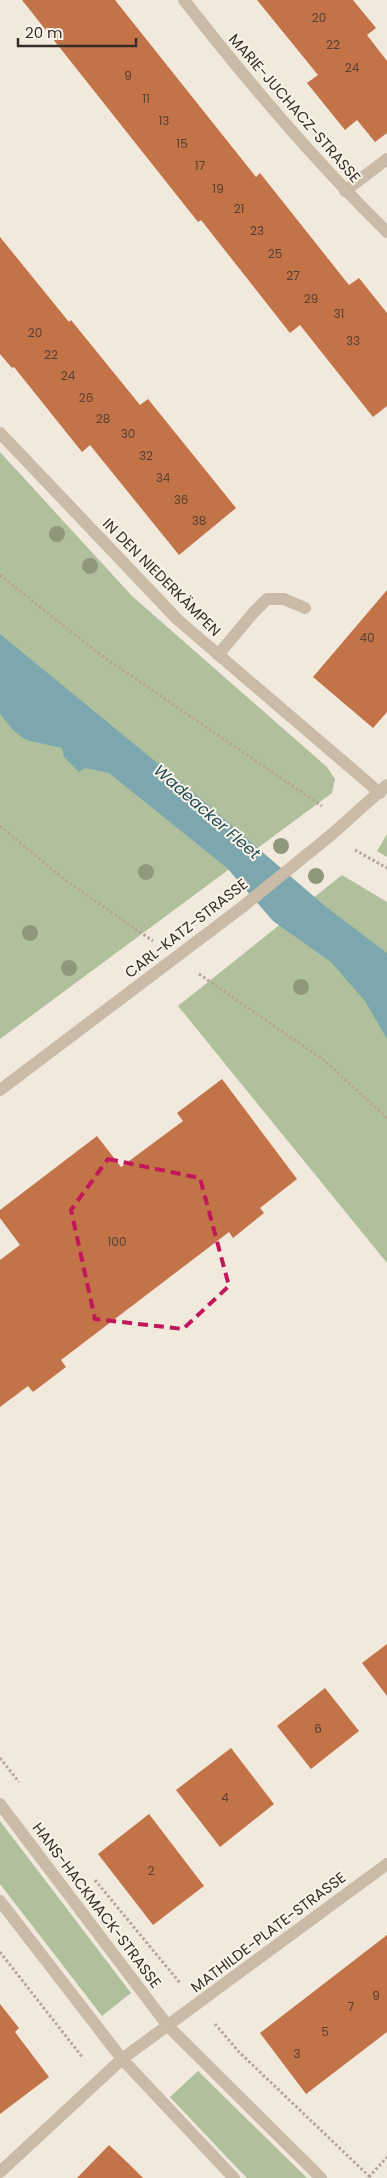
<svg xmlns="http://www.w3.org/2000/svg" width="387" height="2178" font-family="Poppins,sans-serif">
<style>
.green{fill:#b0c09c}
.water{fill:#7ca7ae}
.building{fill:#c37348}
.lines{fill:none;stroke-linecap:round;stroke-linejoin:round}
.path{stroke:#b5a592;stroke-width:3;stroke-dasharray:2.5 2.5;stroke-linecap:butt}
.minor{stroke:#c9bba8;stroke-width:12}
.tree{fill:#90987b}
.marked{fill:none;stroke:#c2185b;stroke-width:4;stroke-dasharray:10 6;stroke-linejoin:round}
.labels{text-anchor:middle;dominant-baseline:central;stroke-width:4;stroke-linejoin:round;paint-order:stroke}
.number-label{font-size:12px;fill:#593f30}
.street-label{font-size:15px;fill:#362e28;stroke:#f9f3e8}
.water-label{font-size:16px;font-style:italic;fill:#1f4d57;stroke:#f9f3e8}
</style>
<rect width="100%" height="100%" fill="#f1eadc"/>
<!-- green -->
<g class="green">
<polygon points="0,452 132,596 327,767 335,779 332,793 0,1039"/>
<polygon points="387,834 387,857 377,851"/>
<polygon points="342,875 387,902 387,1263 178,1006"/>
<polygon points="0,1821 131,1993 102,2016 0,1884"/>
<polygon points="198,2071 307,2178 247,2178 236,2167 170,2097"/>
</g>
<!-- water -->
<polygon class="water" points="0,634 200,798 325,906 387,953 387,1039 365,1001 331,962 273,921 227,868 109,773 85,768 79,772 64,757 62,748 26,740 13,730 0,714"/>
<!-- building -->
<g class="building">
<polygon points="22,0 115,0 256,177 260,173 349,285 359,278 387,313 387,406 373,417 300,325 290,333 201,220 198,222"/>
<polygon points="257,0 353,0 376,28 367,35 387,61 387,133 375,142 357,120 345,130 307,83 318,75"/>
<polygon points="0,237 69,322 71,320 140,405 148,399 236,508 179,555 90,445 82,452 14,367 12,368 0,354"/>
<polygon points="387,590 387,712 373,728 313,677"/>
<polygon points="222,1079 297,1179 260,1208 264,1213 233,1238 229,1232 61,1360 66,1367 33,1392 28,1386 0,1407 0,1260 20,1245 0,1218 0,1210 97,1136 121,1167 183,1121 177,1113"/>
<polygon points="387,1644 387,1696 362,1663"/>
<polygon points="325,1688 359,1731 311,1769 277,1726"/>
<polygon points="231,1748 274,1804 220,1847 176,1790"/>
<polygon points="149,1814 204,1886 153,1925 98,1854"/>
<polygon points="387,1935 387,2032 306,2094 260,2033"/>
<polygon points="0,2004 19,2028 15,2032 49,2077 0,2114"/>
<polygon points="109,2145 129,2164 143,2178 77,2178"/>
</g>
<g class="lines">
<!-- path -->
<g class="path">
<polyline points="0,575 102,656 322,806"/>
<polyline points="0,826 65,880 153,941"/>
<polyline points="355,850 387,868"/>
<polyline points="199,974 325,1061 387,1118"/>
<polyline points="0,1758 19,1782"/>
<polyline points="95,1880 180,1983"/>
<polyline points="0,1952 83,2058"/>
<polyline points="215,2024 239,2052 371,2178"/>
<polyline points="369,2177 387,2157"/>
</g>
<!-- minor -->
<g class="minor">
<path d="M 184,0 C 247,81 314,160 387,232"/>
<polyline points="345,191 387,159"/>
<polyline points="0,433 178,620 380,793"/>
<polyline points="218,655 253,613 267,599 284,599 305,608"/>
<polyline points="0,1090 241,908 331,835 387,785"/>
<polyline points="0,1804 168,2026 321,2178"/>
<polyline points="0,1901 122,2059 234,2178"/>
<polyline points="0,2172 122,2059 387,1864"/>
</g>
</g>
<!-- trees -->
<g class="tree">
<circle cx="57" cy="534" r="8"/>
<circle cx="90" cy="566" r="8"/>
<circle cx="281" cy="846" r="8"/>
<circle cx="146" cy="872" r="8"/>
<circle cx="316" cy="876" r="8"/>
<circle cx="30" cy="933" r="8"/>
<circle cx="69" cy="968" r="8"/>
<circle cx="301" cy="987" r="8"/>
</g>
<!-- marked area -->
<path class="marked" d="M 108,1159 L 200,1178 L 229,1286 L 183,1329 L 95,1319 L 71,1210 Z"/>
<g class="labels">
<!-- number labels -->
<g class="number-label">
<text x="319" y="17">20</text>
<text x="333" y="44">22</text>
<text x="352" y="67">24</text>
<text x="128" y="75">9</text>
<text x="146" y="98">11</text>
<text x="164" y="120">13</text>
<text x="182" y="143">15</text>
<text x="200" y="165">17</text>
<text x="218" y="188">19</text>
<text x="239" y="208">21</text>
<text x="257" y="230">23</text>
<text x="275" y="253">25</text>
<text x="293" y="275">27</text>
<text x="311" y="298">29</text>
<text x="339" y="313">31</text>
<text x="35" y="332">20</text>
<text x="353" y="340">33</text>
<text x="51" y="354">22</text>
<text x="68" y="375">24</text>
<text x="86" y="397">26</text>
<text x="103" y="418">28</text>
<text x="128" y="433">30</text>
<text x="146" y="455">32</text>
<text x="163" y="477">34</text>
<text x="181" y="499">36</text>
<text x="199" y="520">38</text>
<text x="367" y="637">40</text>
<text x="117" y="1241">100</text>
<text x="318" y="1728">6</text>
<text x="225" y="1797">4</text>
<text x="151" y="1870">2</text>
<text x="376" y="1995">9</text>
<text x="351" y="2006">7</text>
<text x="325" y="2031">5</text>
<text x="297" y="2053">3</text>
</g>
<!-- street labels -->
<g class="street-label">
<text transform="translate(295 108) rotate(49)">MARIE-JUCHACZ-STRASSE</text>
<text transform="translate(162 577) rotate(45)">IN DEN NIEDERKÄMPEN</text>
<text transform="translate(186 928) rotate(-38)">CARL-KATZ-STRASSE</text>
<text transform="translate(97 1905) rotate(53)">HANS-HACKMACK-STRASSE</text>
<text transform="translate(268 1932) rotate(-37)">MATHILDE-PLATE-STRASSE</text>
</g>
<!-- water labels -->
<g class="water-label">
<text transform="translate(207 812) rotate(41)">Wadeacker Fleet</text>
</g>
</g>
<!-- scale -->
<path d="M18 38v8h118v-8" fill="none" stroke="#362e28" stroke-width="2.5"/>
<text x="25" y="38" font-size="15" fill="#362e28" stroke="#f9f3e8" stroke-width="4" paint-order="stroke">20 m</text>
</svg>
